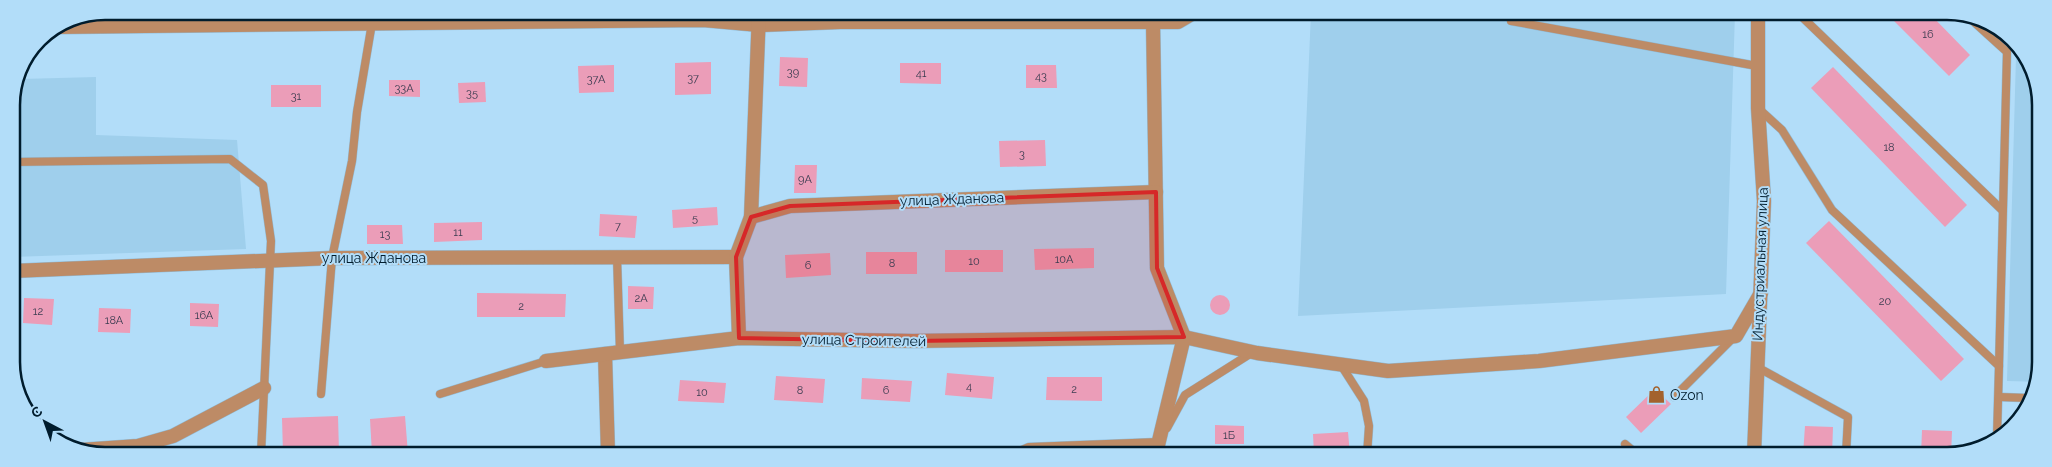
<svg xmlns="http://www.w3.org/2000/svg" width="2052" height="467" font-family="Raleway,sans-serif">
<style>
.built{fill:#9fcfec}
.building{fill:#eb9db8}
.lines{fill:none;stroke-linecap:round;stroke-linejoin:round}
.service-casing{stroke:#92bad4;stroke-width:9}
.minor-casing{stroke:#92bad4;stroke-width:15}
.service{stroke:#bd8b66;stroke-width:8}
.minor{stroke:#bd8b66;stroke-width:14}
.marked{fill:#d62828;fill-opacity:0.2;stroke:#d62828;stroke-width:4;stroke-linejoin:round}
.labels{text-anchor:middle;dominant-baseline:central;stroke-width:4;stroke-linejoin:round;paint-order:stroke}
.number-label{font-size:11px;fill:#3b3c50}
.street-label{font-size:14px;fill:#001c2d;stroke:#b2ddf9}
.poi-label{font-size:14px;fill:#001c2d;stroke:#b2ddf9;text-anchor:start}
.rim{fill:none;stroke:#001c2d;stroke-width:2.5}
</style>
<rect width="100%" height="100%" fill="#b2ddf9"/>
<!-- built -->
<g class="built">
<polygon points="1311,12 1735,13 1726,294 1298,316"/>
<polygon points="2016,56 2022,56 2039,87 2038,382 2007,381"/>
<polygon points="96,77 96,135 237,140 246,249 12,257 11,100 21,79"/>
</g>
<!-- building -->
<g class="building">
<polygon points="1886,13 1929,13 1970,55 1949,76"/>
<polygon points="780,57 808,58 807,87 779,86"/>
<polygon points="711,62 711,94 675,95 675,63"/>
<polygon points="900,63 941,63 941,84 900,83"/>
<polygon points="614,65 614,92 579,93 578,66"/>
<polygon points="1026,65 1056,65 1057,88 1026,88"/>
<polygon points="1833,67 1967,205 1945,227 1811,88"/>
<polygon points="389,80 420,80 420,97 389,96"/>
<polygon points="485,82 486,102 459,103 458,83"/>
<rect x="271" y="85" width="50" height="22"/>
<polygon points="1045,140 1046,166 1000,167 999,141"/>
<polygon points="795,165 817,165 816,193 794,193"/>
<polygon points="717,207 718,225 673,228 672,210"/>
<polygon points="600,214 637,216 635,238 599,236"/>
<polygon points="1829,221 1964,359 1941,381 1806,243"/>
<polygon points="482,222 482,240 434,242 434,223"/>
<polygon points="367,225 402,225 403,244 367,244"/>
<polygon points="1094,248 1094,268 1035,270 1034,249"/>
<rect x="945" y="250" width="58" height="22"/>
<rect x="866" y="252" width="51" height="22"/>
<polygon points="830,253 831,275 786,278 785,255"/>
<polygon points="628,286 654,287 653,309 628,309"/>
<polygon points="477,293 566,294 565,317 477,317"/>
<circle cx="1220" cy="305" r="10"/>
<polygon points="24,298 54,299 52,325 23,323"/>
<polygon points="190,303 219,304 218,327 190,326"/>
<polygon points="99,308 131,309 130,333 98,332"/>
<polygon points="947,373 994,377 992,399 945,395"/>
<polygon points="776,376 825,379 823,403 774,400"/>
<polygon points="1047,377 1102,377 1102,401 1046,400"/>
<polygon points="862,378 912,381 910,402 861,399"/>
<polygon points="680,380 726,383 724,403 678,401"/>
<polygon points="1655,389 1671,404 1641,433 1626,417"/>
<polygon points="338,416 339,452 283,454 282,418"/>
<polygon points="405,416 408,454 372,454 370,419"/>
<polygon points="1215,425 1244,426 1244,444 1215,444"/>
<polygon points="1805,426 1833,427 1832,455 1803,455"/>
<polygon points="1922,430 1952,431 1951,456 1921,456"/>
<polygon points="1348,432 1350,455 1314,455 1313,434"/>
</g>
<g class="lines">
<defs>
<g id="service">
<polyline points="1513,13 1511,21 1757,66"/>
<polyline points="1798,13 2002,210"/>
<polyline points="1964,13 2007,52 1999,366"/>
<polyline points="1759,109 1782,130 1832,210 1999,366 1997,437"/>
<polyline points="12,162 230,159 263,185 271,241 261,454"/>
<polyline points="617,257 620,352"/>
<polyline points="1341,365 1364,401 1369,426 1367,455"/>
<polyline points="1757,367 1848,417 1846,455"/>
<polyline points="321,394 332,258 352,161 357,112 372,23"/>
<polyline points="440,394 546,361"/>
<polyline points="1674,397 1734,337"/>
<polyline points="1999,397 2028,398"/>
<polyline points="1167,428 1185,395 1253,352"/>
<polyline points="1625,444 1638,455"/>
</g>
<g id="minor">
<polyline points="1153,22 1157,268 1184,337"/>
<polyline points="56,27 703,20 759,25 840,22 1178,22 1195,12"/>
<polyline points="751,217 790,206 1156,192"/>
<polyline points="12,271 332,258 736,257"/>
<polyline points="739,338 736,257 751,217 759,12"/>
<polyline points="605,354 608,454"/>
<polyline points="546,361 739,338 913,341 1184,337 1257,353 1388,371 1539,361 1736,336 1761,293"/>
<polyline points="80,450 138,446 173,436 264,388"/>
<polyline points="1018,455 1029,450 1158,445 1184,337"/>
<polyline points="1754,455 1764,201 1758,108 1758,13"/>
</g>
</defs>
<!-- service casing -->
<use href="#service" class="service-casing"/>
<!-- minor casing -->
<use href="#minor" class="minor-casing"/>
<!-- service -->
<use href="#service" class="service"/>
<!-- minor -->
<use href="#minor" class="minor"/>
</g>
<!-- marked area -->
<path class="marked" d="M 1156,192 L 1157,268 L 1184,337 L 913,341 L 739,338 L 736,257 L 751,217 L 790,206 Z"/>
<!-- icons -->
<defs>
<symbol id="shop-bare" viewBox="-9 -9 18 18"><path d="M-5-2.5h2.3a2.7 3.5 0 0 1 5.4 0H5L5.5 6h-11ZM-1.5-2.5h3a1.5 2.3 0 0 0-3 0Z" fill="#a3622d" stroke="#b2ddf9" stroke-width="2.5" paint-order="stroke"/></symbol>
</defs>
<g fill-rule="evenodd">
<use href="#shop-bare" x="1644" y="382" width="25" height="25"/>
</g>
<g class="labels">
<!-- number labels -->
<g class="number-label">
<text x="1928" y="34">16</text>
<text x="793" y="72">39</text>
<text x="921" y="73">41</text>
<text x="1041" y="76">43</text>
<text x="693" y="78">37</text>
<text x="596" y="79">37А</text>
<text x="404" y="88">33А</text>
<text x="472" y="93">35</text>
<text x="296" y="96">31</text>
<text x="1889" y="147">18</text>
<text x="1022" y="154">3</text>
<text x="805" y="179">9А</text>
<text x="695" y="218">5</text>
<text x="618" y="226">7</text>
<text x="458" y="232">11</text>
<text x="385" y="234">13</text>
<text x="1064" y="259">10А</text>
<text x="974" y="261">10</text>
<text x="892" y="263">8</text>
<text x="808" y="265">6</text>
<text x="641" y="298">2А</text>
<text x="1885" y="301">20</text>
<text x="521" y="306">2</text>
<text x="38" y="311">12</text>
<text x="204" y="315">16А</text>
<text x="114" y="320">18А</text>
<text x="969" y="386">4</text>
<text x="1074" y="389">2</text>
<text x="800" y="390">8</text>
<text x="886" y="390">6</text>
<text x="702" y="392">10</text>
<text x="1229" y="435">1Б</text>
</g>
<!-- street labels -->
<g class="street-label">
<text transform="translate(952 199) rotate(-2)">улица Жданова</text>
<text x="374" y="258">улица Жданова</text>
<text transform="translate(1760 264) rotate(-88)">Индустриальная улица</text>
<text transform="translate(864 340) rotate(1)">улица Строителей</text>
</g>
<!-- poi labels -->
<g class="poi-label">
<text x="1670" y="395">Ozon</text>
</g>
</g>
<!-- crop -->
<path d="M0 0H2052V467H0ZM105 20H1947A85 85 0 0 1 2032 105V362A85 85 0 0 1 1947 447H105A85 85 0 0 1 20 362V105A85 85 0 0 1 105 20Z" fill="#b2ddf9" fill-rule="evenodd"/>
<path class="rim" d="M105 20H1947A85 85 0 0 1 2032 105V362A85 85 0 0 1 1947 447H105A85 85 0 0 1 20 362V105A85 85 0 0 1 105 20Z"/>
<!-- north arrow -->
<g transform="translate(45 422) rotate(319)" stroke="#b2ddf9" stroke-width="4" paint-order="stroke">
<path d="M0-4L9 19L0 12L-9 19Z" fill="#001c2d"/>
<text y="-8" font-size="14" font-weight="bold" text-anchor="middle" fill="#001c2d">С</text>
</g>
</svg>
